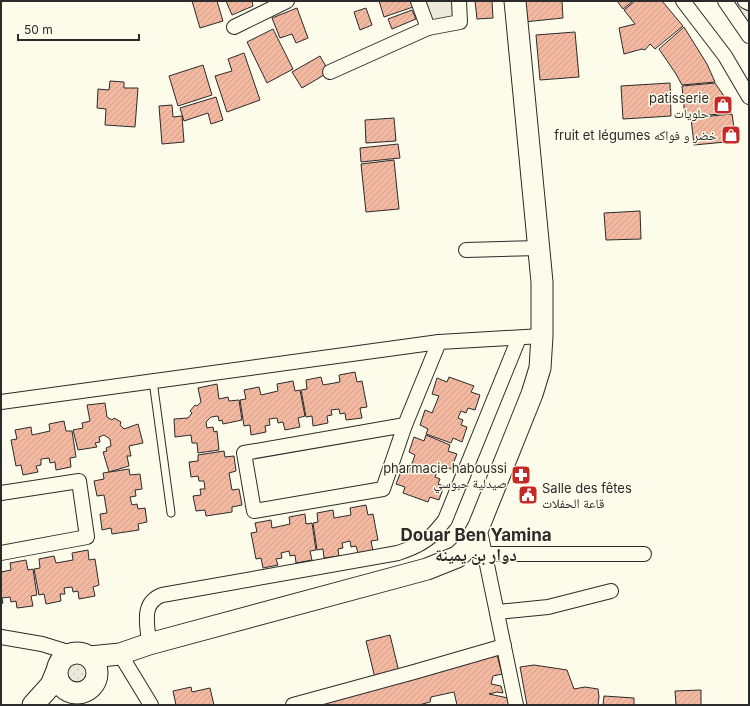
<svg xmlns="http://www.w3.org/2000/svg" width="750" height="706" font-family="Inter,'Noto Naskh Arabic',sans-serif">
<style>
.grass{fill:url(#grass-dots);stroke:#74746e}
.parking{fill:#eceadb;stroke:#74746e}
.building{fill:url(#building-hatch);stroke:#2b2b2b}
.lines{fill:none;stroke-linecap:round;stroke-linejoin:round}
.lane-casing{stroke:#2b2b2b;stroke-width:9}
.street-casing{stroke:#2b2b2b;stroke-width:16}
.secondary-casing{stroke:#2b2b2b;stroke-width:23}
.lane{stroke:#fdfbea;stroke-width:7}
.street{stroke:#fdfbea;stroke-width:14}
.secondary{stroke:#fdfbea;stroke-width:21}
.labels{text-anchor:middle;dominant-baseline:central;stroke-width:3;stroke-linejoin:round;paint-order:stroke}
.poi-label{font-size:13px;fill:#2b2b2b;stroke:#fdfbea;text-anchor:end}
.district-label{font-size:17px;font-weight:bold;fill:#2b2b2b;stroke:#fdfbea}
</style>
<defs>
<pattern id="grass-dots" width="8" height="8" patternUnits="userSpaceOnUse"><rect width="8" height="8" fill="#ecebdb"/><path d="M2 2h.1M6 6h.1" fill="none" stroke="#cbcabc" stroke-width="1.8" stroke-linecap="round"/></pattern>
<pattern id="building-hatch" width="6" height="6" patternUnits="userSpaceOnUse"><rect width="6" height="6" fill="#f2b8a0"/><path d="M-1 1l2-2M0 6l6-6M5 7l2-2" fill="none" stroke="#d09e8a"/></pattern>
</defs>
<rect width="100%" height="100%" fill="#fdfbea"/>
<!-- grass -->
<circle class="grass" cx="77" cy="671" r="11"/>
<!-- parking -->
<g class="parking">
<polygon points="413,1 465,1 465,25 424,31"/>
<polygon points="729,1 749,1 749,29"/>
</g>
<!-- building -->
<g class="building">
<polygon points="192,1 217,1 223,21 200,28"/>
<polygon points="226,1 252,1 253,6 232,15"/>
<polygon points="379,1 411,1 413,7 384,17"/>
<polygon points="475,1 492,1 493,18 477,19"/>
<polygon points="522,1 562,1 563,18 524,22"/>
<polygon points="617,1 633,1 623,9"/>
<polygon points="635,1 662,1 683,26 655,49 650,44 645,50 642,49 624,54 619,28 635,24 624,10"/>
<polygon points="297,8 308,38 296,43 292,34 280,38 272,18"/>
<polygon points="366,8 372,25 360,30 354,12"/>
<polygon points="412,10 416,19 392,29 388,19"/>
<polygon points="684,27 707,64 715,82 682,85 676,74 659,49"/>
<polygon points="273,29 293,69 267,83 247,42"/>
<polygon points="575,32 579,77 540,80 536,35"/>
<polygon points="244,53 260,100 227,112 215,76 232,71 228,59"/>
<polygon points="320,56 329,72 302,88 292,72"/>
<polygon points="203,65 212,95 178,106 169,76"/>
<polygon points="110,81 124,82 124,88 138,88 135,127 105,125 106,109 97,108 98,89 109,90"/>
<polygon points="670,83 671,116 623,119 621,86"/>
<polygon points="715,83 726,99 731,113 685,117 682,86"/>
<polygon points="216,97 223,120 211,124 208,113 184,121 180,108"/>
<polygon points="172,105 173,117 182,116 184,142 162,144 159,106"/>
<polygon points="732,114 736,141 694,145 691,118"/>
<polygon points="394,118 396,141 366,143 365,120"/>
<polygon points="398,144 400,158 361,162 360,148"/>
<polygon points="394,160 399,209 366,212 361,164"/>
<polygon points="640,211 641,239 606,240 604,213"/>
<polygon points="355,372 357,382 362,381 367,407 360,408 362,418 346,420 345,413 340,414 339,409 331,410 332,415 327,416 328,423 313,426 312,416 306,417 301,390 307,389 306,380 321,377 323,385 340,382 339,375"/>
<polygon points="449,377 474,386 471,392 480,395 475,410 468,408 466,413 461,411 458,418 463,420 461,425 467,427 462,442 453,438 451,443 426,434 428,429 420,425 425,410 432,413 439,396 432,394 437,378 447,382"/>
<polygon points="293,381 295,391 300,390 305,416 298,418 300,427 285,430 283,422 278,423 277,418 269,419 270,425 265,426 266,432 251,435 250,425 244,426 240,400 246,399 244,390 259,387 261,395 278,391 277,384"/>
<polygon points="217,384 219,399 228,397 229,401 239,400 242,420 223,424 222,420 219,421 218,416 211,417 206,422 207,428 213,427 214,432 217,431 219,450 198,453 197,443 192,443 191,435 175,437 174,419 188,418 192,413 190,411 195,405 197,406 201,402 198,388"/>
<polygon points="105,403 107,417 112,420 114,418 121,422 120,425 124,429 138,424 143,443 129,446 131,456 127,456 129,466 109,472 103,452 107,451 106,448 111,446 110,439 104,435 99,437 100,442 95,443 97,447 78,450 73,430 83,428 82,423 90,421 87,405"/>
<polygon points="64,421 66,431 72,431 76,457 70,458 71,467 56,470 55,462 50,463 49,458 41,459 41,465 36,466 38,472 23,475 21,465 16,466 11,440 17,439 15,430 31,427 32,435 50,431 49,424"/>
<polygon points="426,435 450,445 448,451 457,454 451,469 444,466 443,471 438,469 435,477 440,479 438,484 444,486 439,500 430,497 428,502 403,493 405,487 396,484 402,469 409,472 415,455 409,452 414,437 424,441"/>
<polygon points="224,451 225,457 234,456 236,471 229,473 232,490 239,489 242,505 232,507 232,512 206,516 205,510 196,511 193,496 201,495 200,489 205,489 204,481 199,481 198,476 191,477 189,462 198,461 198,455"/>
<polygon points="129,469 130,475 140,474 142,489 135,490 136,496 130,497 132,505 137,504 138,509 145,508 147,522 138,524 139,530 112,534 111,528 102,530 100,514 107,513 104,495 97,496 94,481 104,479 103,473"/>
<polygon points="366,505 368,515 373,514 378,540 371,541 373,551 358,553 356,546 351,547 350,541 342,543 343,548 338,549 339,556 324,558 323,549 317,550 313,523 318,522 317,513 333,510 334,518 351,515 350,508"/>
<polygon points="305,514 306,524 312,523 316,550 310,551 312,560 296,563 295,555 290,556 289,551 281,553 282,558 276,559 278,565 263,568 261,558 256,559 251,533 257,532 255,523 271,520 272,528 290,524 289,517"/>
<polygon points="88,550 89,560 95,559 99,585 93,587 95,596 79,599 78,591 73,592 72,587 64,588 65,594 60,594 61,601 46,604 44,594 39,595 34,569 40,568 39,559 54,556 56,563 73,560 72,553"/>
<polygon points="26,560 28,570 33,569 37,595 31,596 33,606 17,608 16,601 11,602 10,597 2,598 3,603 1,604 1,572 11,570 10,563"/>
<polygon points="390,635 399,672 375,678 366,641"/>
<polygon points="497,655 502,674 493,676 491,684 501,686 503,693 497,692 489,694 508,698 510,705 457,705 454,692 431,697 430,702 419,705 290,705"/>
<polygon points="534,665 567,670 574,689 585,687 598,689 599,697 598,705 527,705 520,667"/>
<polygon points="191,687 192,692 210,688 214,705 176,705 173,691"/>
<polygon points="701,690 701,705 676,705 675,691"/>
<polygon points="604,696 634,698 634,705 603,705"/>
</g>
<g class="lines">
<defs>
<polyline id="lane" points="153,381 171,513"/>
<g id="street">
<polyline points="418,1 428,28 460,22 459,1"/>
<polyline points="683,1 725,56 749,97"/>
<polyline points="725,1 749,36"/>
<polyline points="745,1 749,3"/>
<polyline points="234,27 287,1"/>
<polyline points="330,72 428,28"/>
<polyline points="466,250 539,248"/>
<polyline points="1,402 439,342 542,336"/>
<polygon points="405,425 383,489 254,511 244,453"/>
<polyline points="405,425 439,342"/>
<polyline points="1,493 79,481 87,537 1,553"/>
<polyline points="479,526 516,705"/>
<polyline points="477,551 485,554 644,554"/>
<polyline points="497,612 548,607 611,591"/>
<polyline points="1,637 42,644 71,653"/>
<path d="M 149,644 C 148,626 140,603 162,595 L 398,553 C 410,549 423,544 432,535 C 437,530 441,525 445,520 L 519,338"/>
<polyline points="120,654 151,705"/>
<polyline points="293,705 414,672 504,646"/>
</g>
<g id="secondary">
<circle cx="77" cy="673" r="20"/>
<polyline points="90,657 120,654 149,644 427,569 457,557 467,548 479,526 532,394 540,368 542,336 542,282 515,1"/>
<polyline points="33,705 51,685 56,673"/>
</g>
</defs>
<!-- lane casing -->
<use href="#lane" class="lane-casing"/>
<!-- street casing -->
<use href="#street" class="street-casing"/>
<!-- secondary casing -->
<use href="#secondary" class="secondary-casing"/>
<!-- lane -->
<use href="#lane" class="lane"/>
<!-- street -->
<use href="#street" class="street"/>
<!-- secondary -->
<use href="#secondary" class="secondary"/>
</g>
<!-- icons -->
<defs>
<symbol id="shop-square" viewBox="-11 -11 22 22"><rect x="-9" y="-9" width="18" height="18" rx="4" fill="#c62828" stroke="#fdfbea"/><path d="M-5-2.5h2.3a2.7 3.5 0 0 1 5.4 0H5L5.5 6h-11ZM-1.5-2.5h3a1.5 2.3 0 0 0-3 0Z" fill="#fff"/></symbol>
<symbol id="pharmacy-square" viewBox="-11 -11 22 22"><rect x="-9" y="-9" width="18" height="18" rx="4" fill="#c62828" stroke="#fdfbea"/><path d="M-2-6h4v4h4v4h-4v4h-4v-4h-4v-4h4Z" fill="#fff"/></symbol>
<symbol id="civic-square" viewBox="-11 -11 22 22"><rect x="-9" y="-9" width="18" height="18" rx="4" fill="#c62828" stroke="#fdfbea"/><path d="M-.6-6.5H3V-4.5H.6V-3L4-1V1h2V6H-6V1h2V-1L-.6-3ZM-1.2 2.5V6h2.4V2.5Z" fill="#fff"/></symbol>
</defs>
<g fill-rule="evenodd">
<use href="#shop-square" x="712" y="94" width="22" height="22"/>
<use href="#shop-square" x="720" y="124" width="22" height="22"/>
<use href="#pharmacy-square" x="510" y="464" width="22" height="22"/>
<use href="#civic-square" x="517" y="484" width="22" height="22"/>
</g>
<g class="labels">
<!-- poi labels -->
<g class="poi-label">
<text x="709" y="98">patisserie<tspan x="709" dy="15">حلويات</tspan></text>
<text x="717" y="135">fruit et légumes خضر و فواكه</text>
<text x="507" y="468">pharmacie haboussi<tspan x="507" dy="15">صيدلية حبوسي</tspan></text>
<text x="542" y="488" text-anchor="start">Salle des fêtes<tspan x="542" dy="15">قاعة الحفلات</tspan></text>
</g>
<!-- district labels -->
<g class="district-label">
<text x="476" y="535">Douar Ben Yamina<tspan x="476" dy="20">دوار بن يمينة</tspan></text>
</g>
</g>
<!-- border -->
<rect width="750" height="706" fill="none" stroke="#2b2b2b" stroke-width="4"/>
<!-- scale -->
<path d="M18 34v6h121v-6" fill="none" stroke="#2b2b2b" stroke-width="2"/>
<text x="24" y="34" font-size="12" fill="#2b2b2b" stroke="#fdfbea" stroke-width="3" paint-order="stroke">50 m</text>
</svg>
